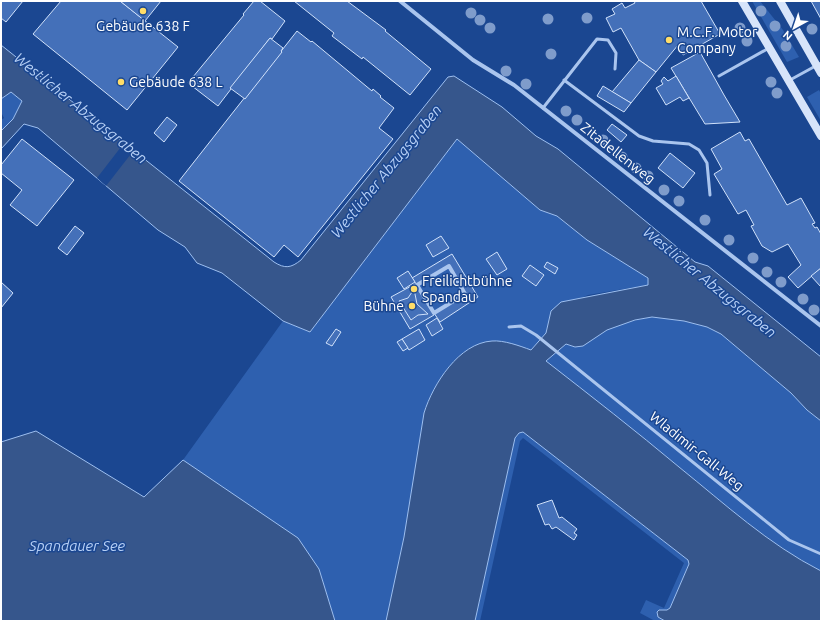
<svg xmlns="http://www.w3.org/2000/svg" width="822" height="622" font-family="Ubuntu,sans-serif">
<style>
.green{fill:#2e60af}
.water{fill:#36568c;stroke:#9dbff0}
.pier{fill:#1b4791}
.building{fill:#4470b9;stroke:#d0e1fa}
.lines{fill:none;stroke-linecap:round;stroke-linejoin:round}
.lane{stroke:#aac5ee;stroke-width:3}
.street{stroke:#aac5ee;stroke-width:4}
.secondary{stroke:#d7e4fa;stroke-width:8}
.tree{fill:#7f9ccb}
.poi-dot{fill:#ffdd68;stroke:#1b4791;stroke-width:1.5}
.labels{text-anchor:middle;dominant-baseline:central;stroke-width:3;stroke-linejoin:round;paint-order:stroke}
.poi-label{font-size:14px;fill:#fff;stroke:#1b4791;text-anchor:start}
.street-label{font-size:14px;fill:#fff;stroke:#1b4791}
.water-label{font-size:15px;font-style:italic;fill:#b6cff5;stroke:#1b4791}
</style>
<rect width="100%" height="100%" fill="#1b4791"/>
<!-- green -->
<g class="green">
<polygon points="752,1 760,1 783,30 799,57 787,62"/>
<polygon points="819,90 821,94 821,121 807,97"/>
<polygon points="11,92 22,101 13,119 1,131 1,120 4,118 1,112 1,99"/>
<polygon points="457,139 540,210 557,216 587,240 648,278 648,285 588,295 551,311 546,333 531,350 492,341 404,537 386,621 335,621 319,569 183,460 283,321 310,332"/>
<path d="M 652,317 L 684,321 L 707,327 L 721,334 L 791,393 L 807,410 L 821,421 L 821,571 C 768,544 725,504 679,467 C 636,431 590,396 546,361 L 566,344 C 569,345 573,347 576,347 C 585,346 593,337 600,333 C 616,325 634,320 652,317 Z"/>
<polygon points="523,432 688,560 689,564 670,608 658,617 665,621 655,621 640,613 646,600 664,608 684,563 523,438 520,441 480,621 475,621 515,438 519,433"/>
</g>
<!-- water -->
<g class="water">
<path d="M 1,45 L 274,262 C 285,269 291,268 301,260 L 448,77 L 454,76 L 502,107 L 536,136 L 558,149 L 695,262 L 708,266 L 821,357 L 821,421 L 807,410 L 791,393 L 721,334 L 707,327 L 684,321 L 652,317 L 635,320 L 607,330 L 583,346 L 575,347 L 566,344 L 546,361 C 591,396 636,431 679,467 C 725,504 768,544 821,571 L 821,621 L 665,621 L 658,617 L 657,612 L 659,610 L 667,610 L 670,608 L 689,564 L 688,560 L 523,432 L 519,433 L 515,438 L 475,621 L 386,621 L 404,537 L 424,413 C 433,384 459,343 492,341 C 504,340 520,346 531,350 L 546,333 L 551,311 L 561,302 L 648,285 L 648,278 L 587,240 L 557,216 L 540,210 L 457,139 L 310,332 L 283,321 L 222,273 L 197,263 L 185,247 L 158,230 L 38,128 L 24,124 L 1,149 L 1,131 L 13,119 L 22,101 L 11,92 L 1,99 Z"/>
<polygon points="36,431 144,497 183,460 298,538 319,569 335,621 1,621 1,442"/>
</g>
<!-- pier -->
<polygon class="pier" points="124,143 134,150 106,186 97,178"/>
<!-- building -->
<g class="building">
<polygon points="1,1 23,1 6,22 1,18"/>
<polygon points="61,1 120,1 178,47 127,110 33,34"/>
<polygon points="120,1 161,1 145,21"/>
<polygon points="254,1 260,1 285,21 272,39 270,38 218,106 188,83 244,15 243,14"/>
<polygon points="294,1 347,1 386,30 385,31 431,69 410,95 363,57 362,59 332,36 334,33"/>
<polygon points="634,1 701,1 720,34 683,55 678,45 656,72 639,60 621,28 613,32 606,18 615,14 612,9 622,3 625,8 635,3"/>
<polygon points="811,1 821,1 821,19"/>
<polygon points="297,31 311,42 312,41 372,91 373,89 381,96 380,97 394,108 379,128 393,139 298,257 284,245 274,257 179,181"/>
<polygon points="270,38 283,48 281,51 282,52 245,99 230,88"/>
<polygon points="700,52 724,95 740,122 705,124 671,68"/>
<polygon points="639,60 656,72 631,103 612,92"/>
<polygon points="676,76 689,98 683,101 680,97 666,105 656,88 663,84 661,81 664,77 668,81"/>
<polygon points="603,86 631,103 624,112 597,96"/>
<polygon points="167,117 177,125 164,142 154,133"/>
<polygon points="612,124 627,135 621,142 607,130"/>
<polygon points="740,132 745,141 749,139 787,205 801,198 815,223 812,224 815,228 817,227 821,234 821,268 798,288 788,277 801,265 788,244 772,252 762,246 751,226 754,225 746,210 738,214 714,174 722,169 711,149"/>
<polygon points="22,139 74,180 37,226 10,205 22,190 1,173 1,165"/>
<polygon points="670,153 695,173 683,188 658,168"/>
<polygon points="75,226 84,233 67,255 58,248"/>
<polygon points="441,236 449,248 433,257 426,245"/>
<polygon points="497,252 507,269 497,275 486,259"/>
<polygon points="452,254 478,297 440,322 434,313 465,294 449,266 417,285 412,278"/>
<polygon points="547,262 558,268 555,274 544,267"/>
<polygon points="530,265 544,275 536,286 522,276"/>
<polygon points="821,268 821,287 811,276"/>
<polygon points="408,271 415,282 404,289 397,278"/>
<polygon points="1,282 13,293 1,308"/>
<polygon points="415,284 434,315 410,329 391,297"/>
<polygon points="414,289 417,304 428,314 418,315 411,320 399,301 408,298"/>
<polygon points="437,318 443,329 432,336 426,325"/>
<polygon points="336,329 341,332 332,346 326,343"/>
<polygon points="419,329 425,340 409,350 402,339"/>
<polygon points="402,339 408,348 403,351 397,342"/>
<polygon points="552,500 559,518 562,517 577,529 574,533 577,535 574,540 556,527 552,529 549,524 545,525 537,505"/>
</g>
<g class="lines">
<!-- lane -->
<g class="lane">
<polyline points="719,76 769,48"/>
<polyline points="564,80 639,136 653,141 689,144 699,150 707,163 710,195"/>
<polyline points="790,80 821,63"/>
<polyline points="543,108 597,39 608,40 616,53 615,69"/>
<polyline points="509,327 521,326 536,335 789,540 821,554"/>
</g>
<!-- street -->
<g class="street">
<polyline points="400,1 473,60 514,85 821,326"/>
<polygon points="449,266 465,294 434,313 417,285"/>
</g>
<!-- secondary -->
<g class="secondary">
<polyline points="742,1 821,136"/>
<polyline points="780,1 821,73"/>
</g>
</g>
<!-- trees -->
<g class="tree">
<circle cx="761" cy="11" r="5.5"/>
<circle cx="471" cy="13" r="5.5"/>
<circle cx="587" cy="18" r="5.5"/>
<circle cx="548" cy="19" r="5.5"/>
<circle cx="480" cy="20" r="5.5"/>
<circle cx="775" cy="26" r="5.5"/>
<circle cx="490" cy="28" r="5.5"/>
<circle cx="740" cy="28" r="5.5"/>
<circle cx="812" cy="29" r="5.5"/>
<circle cx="747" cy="41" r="5.5"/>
<circle cx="786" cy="46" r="5.5"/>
<circle cx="551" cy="54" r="5.5"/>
<circle cx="506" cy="71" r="5.5"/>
<circle cx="771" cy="82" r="5.5"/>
<circle cx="526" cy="84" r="5.5"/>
<circle cx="777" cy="93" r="5.5"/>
<circle cx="566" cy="111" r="5.5"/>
<circle cx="577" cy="120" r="5.5"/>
<circle cx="603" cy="140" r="5.5"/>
<circle cx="622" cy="157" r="5.5"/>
<circle cx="636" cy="168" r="5.5"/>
<circle cx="648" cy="176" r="5.5"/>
<circle cx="664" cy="190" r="5.5"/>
<circle cx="679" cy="201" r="5.5"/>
<circle cx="705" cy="220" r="5.5"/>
<circle cx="729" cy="240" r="5.5"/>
<circle cx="753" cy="258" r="5.5"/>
<circle cx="767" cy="272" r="5.5"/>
<circle cx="781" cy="282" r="5.5"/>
<circle cx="803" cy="299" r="5.5"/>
<circle cx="814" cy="310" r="5.5"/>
</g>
<!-- markers -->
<g class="poi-dot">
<circle cx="143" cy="11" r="4"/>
<circle cx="669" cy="40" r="4"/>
<circle cx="121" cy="82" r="4"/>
<circle cx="414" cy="289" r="4"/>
<circle cx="412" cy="306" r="4"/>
</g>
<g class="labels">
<!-- poi labels -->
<g class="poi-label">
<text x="143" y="26" text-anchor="middle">Gebäude 638 F</text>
<text x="677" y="32">M.C.F. Motor<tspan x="677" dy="16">Company</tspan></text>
<text x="129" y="82">Gebäude 638 L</text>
<text x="422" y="281">Freilichtbühne<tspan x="422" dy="16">Spandau</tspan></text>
<text x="404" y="306" text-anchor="end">Bühne</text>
</g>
<!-- street labels -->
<g class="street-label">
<text transform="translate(618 153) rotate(38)">Zitadellenweg</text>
<text transform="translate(697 451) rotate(39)">Wladimir-Gall-Weg</text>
</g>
<!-- water labels -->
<g class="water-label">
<text transform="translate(81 108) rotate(39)">Westlicher Abzugsgraben</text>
<text transform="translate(386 171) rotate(-51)">Westlicher Abzugsgraben</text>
<text transform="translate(710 282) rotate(39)">Westlicher Abzugsgraben</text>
<text x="77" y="545">Spandauer See</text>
</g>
</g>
<!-- border -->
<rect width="822" height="622" fill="none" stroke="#ffffff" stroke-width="4"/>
<!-- north arrow -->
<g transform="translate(794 28) rotate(220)" stroke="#1b4791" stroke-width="3" paint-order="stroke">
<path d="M0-3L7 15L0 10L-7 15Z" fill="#ffffff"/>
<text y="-6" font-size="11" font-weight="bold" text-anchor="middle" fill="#ffffff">N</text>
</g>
</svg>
